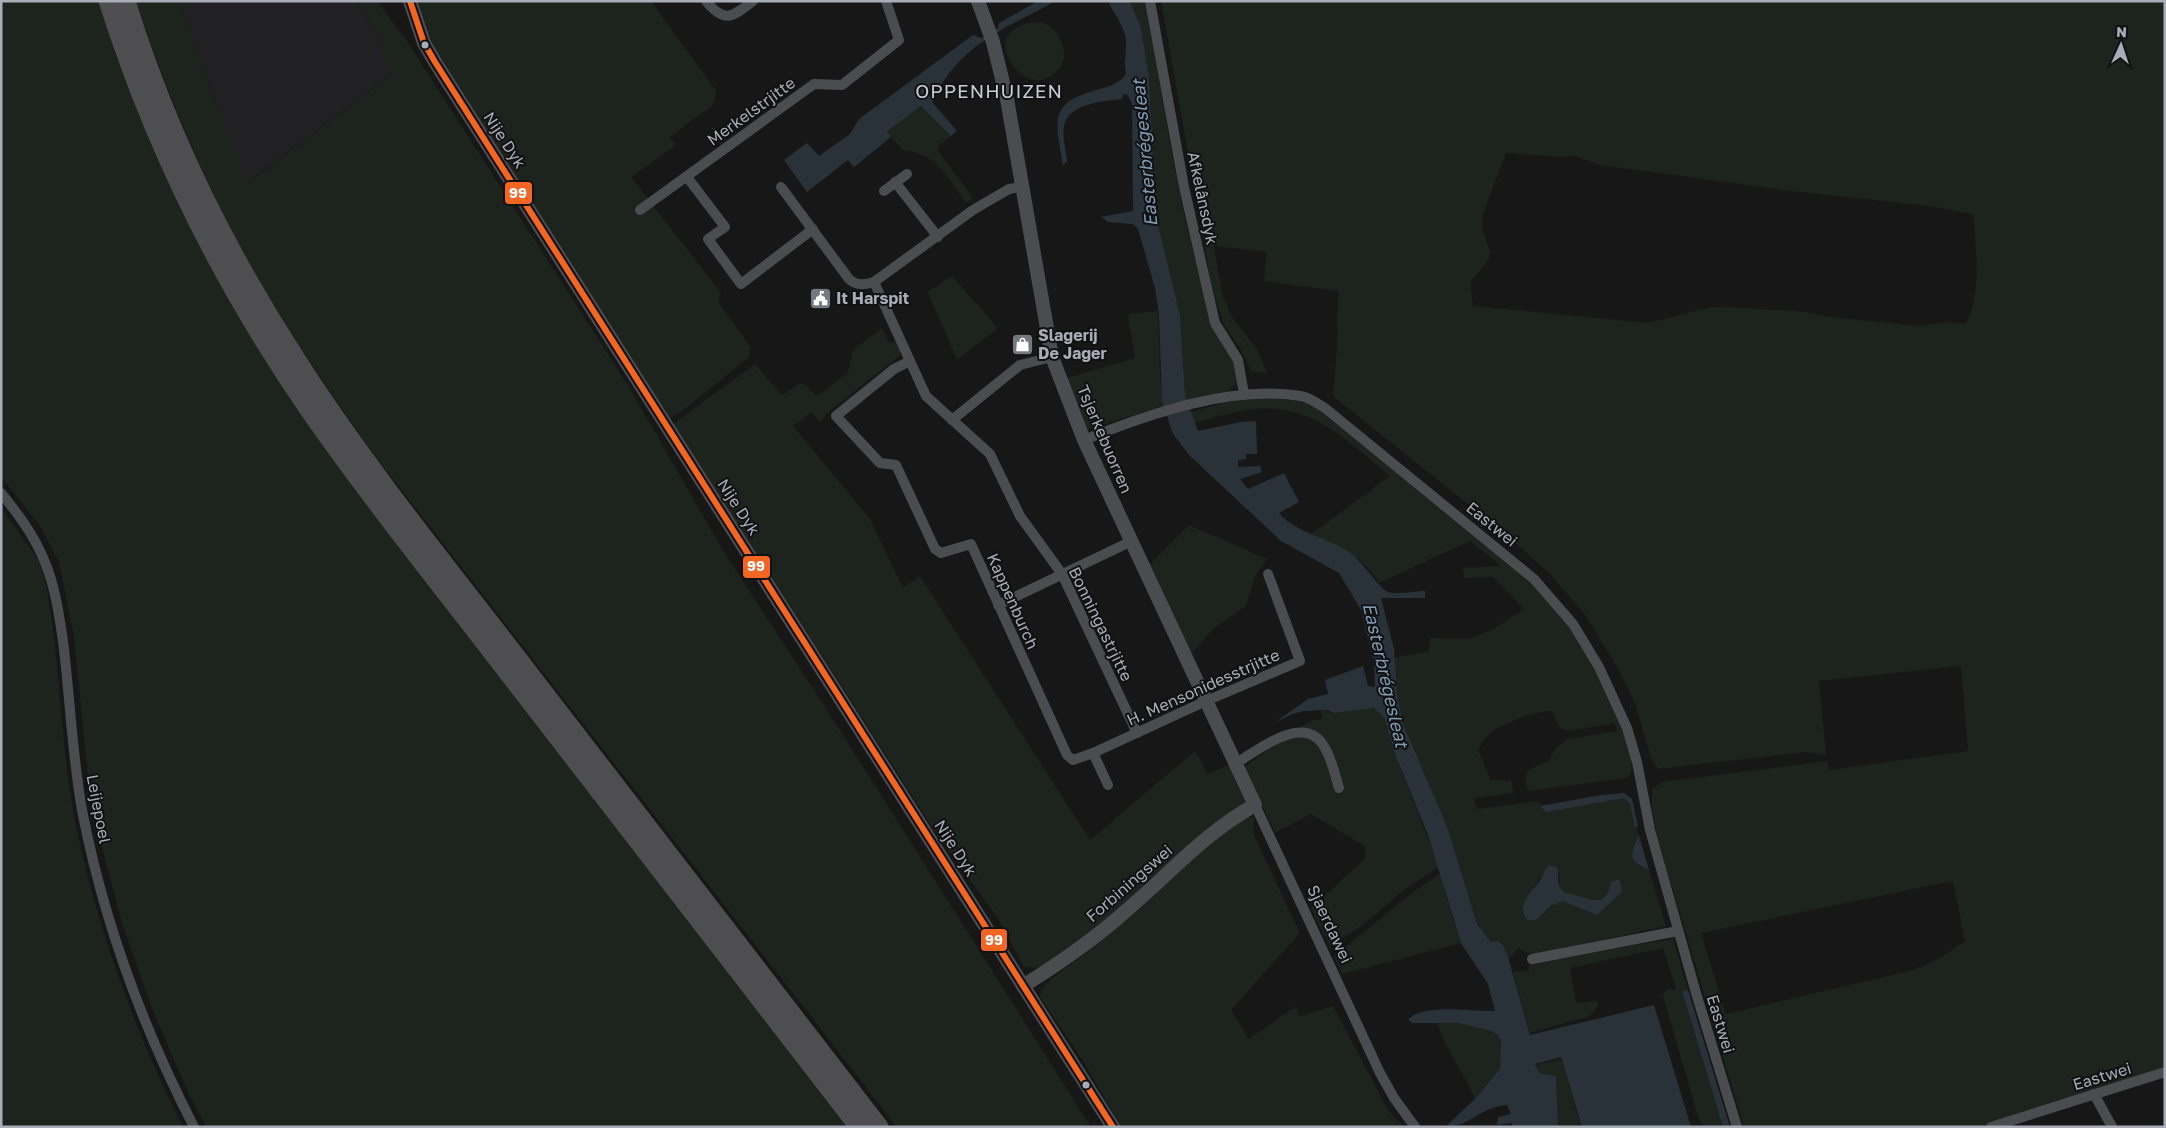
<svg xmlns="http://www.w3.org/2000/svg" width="2166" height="1128" font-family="'Golos Text',sans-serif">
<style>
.built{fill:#212123}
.green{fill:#1d241e;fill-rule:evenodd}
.water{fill:#2a3239}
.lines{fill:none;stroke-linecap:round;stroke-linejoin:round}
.minor{stroke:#4b4c50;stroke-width:10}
.tertiary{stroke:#4b4c50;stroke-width:14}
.motorway{stroke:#4e4e51;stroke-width:19}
.bus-1-casing{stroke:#111113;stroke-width:10}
.bus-1{stroke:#f26522;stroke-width:6}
.bus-dot{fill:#a8adb8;stroke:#111113;stroke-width:2}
.labels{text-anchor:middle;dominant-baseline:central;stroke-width:4;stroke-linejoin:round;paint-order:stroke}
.street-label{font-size:16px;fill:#a8adb8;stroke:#111113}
.poi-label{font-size:16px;font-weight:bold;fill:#a8adb8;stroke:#111113;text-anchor:start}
.water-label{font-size:18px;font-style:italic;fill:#7f9bb3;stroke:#111113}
.quarter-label{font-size:19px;letter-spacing:1px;fill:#c9ccd4;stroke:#111113}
.line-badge{stroke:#111113;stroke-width:2}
.badge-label{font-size:14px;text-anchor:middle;font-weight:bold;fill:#fff}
</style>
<rect width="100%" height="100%" fill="#171717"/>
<!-- built -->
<polygon class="built" points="179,1 356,1 383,42 378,46 394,72 248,182 218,109"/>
<!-- green -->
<g class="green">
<polygon points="1,1 98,1 119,64 166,174 850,1127 206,1127 185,1086 151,1006 122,923 101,844 88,776 74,637 59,562 39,524 1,477"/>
<path d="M 136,1 L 179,1 L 218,109 L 249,182 L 394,72 L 377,46 L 383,42 L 356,1 L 377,1 L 407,41 L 629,387 L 724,552 L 831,716 L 1091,1127 L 897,1127 L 375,456 C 344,411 312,367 283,321 C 221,222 173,112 136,1 Z"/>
<polygon points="415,1 651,1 716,91 713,105 670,137 676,145 631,177 721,293 718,302 750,346 749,357 686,408 670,418 430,41"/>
<path d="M 1130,1 L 1146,1 C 1163,97 1175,196 1204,289 C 1213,317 1239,353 1237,382 L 1227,392 L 1187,401 L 1185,395 L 1180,315 L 1156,216 L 1149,77 L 1141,28 Z"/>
<path d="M 1161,1 L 2165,1 L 2165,1067 L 1980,1127 L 1744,1127 L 1657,837 L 1652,809 L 1652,789 L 1661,782 L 1827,761 L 1829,770 L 1968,751 L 1961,666 L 1819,681 L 1826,755 L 1806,752 L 1658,769 L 1651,758 L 1635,703 L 1613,660 L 1585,615 L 1551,575 L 1503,532 L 1333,396 L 1337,347 L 1338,291 L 1264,281 L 1267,252 L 1214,246 L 1222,293 L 1232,317 L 1258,351 L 1267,374 L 1251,371 L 1241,350 L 1224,325 L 1212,288 ZM 1506,153 L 1559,157 L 1576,156 L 1600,165 L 1791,191 L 1930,206 L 1973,214 C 1976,241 1982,302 1965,324 L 1947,322 L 1921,326 L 1839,318 L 1798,311 L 1722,307 L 1711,307 L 1649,323 L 1473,306 L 1470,282 L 1489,260 L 1490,252 L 1482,227 L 1483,214 ZM 1953,881 L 1965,941 C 1946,955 1928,966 1905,972 L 1726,1014 L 1701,933 Z"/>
<path d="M 1027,23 C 1034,23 1040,21 1046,24 C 1058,29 1069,52 1062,64 C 1036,106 993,55 1008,35 C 1012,29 1020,27 1027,23 Z"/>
<path d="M 921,106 L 951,136 L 938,147 L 938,151 L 973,198 L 966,203 C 949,179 936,152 904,151 L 886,131 Z"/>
<polygon points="952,276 998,328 957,360 928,292"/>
<polygon points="1158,311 1160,376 1163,406 1088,429 1067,378 1135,358 1128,314"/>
<polygon points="882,328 889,343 896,341 901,353 899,356 832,409 819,422 812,412 793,426 870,519 903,588 920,576 1090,840 1195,751 1208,774 1230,764 1247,800 1246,805 1048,966 1038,968 1024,967 997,917 942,842 673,424 755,364 782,395 800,383 806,385 815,395 819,395 848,372 853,350"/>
<path d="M 1252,395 C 1268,397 1290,396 1305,402 C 1340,418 1371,450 1402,474 C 1492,547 1585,610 1621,726 C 1626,741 1634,758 1631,774 L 1626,778 L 1529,791 L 1525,782 L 1528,770 L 1547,762 L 1558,746 L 1568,739 L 1617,731 L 1614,723 L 1568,731 L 1560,728 L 1552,711 C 1536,710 1502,724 1489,734 C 1485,738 1481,745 1478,750 L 1491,780 L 1511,781 L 1514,793 L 1474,798 L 1477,809 L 1537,801 L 1541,804 L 1540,806 L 1625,798 C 1635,806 1632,824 1639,835 L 1636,843 L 1638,866 L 1649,870 L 1666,926 L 1542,953 L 1527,953 L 1518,948 L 1509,960 L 1503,945 L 1498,941 L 1491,942 L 1477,924 L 1448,829 L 1404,728 L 1397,693 L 1394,658 L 1429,651 L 1430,638 L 1470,639 L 1495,628 L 1524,609 L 1493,577 L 1464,578 L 1463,568 L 1501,566 L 1470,541 L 1379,583 C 1364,557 1337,544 1311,534 L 1390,476 C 1360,452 1329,420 1290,411 C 1259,403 1224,415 1195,423 L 1191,412 ZM 1559,873 L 1560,887 L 1564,891 L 1590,901 L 1603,898 L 1608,892 L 1611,882 L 1620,894 L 1597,915 L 1569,902 L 1559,901 L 1536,920 L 1524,911 L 1526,899 L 1541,877 Z"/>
<path d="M 1,507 L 38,560 L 44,576 C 62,660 59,747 77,831 C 98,930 137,1037 183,1127 L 1,1127 Z"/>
<polygon points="1189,525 1267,559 1255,576 1246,606 1214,628 1191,654 1150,564"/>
<polygon points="1374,708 1385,719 1395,754 1439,867 1405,889 1364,924 1330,947 1311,908 1364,860 1366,847 1311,814 1275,833 1244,767 1308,722 1322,718 1321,710 1334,713"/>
<polygon points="1247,816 1254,818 1253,833 1300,933 1231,1010 1249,1039 1296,1006 1299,1016 1333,1006 1388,1110 1404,1127 1121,1127 1085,1064 1040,997 1041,990 1051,979 1088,951 1212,839"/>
<polygon points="1441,873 1446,897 1461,943 1342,974 1334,956 1416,890"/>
<polygon points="1673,939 1688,990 1682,991 1723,1127 1705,1127 1699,1120 1663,996 1666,990 1676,989 1663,948 1570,968 1576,1003 1597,1001 1598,1006 1590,1016 1530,1033 1513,972 1529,970 1529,963"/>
<path d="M 1437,1023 L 1458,1023 L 1491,1031 L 1497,1033 L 1501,1040 L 1500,1069 L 1475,1099 C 1464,1073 1446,1050 1437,1023 Z"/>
<polygon points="1561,1059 1581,1127 1558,1127 1556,1076 1539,1073 1535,1065"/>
</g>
<!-- water -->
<g class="water">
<path d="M 1038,1 L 1056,1 C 1004,29 959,44 932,102 L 957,131 L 951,136 L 921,106 L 887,131 L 891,137 L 854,167 L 848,160 L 807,192 L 784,160 L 807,143 L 819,156 L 850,134 L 859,119 L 973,35 L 981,38 L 998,28 L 999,23 Z"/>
<path d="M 1108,1 L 1130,1 L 1141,28 L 1149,77 L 1156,216 L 1180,315 L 1185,395 L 1198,431 L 1241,422 L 1256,421 L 1257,454 L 1246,454 L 1246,459 L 1238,460 L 1238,467 L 1260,466 L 1262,472 L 1240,479 L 1248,489 L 1284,473 L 1299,502 L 1279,513 C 1298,535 1330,537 1352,554 C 1363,563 1379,587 1386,591 C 1396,596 1414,591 1425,591 L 1425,598 L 1381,598 L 1394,649 L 1397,693 L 1403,724 L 1448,829 L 1477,924 L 1491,942 L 1498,941 L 1503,945 L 1508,957 L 1530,1035 L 1654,1005 L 1691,1127 L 1582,1127 L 1561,1057 L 1535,1064 L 1539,1073 L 1556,1076 L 1558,1127 L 1512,1127 L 1512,1123 L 1497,1125 L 1498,1117 L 1511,1114 L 1507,1105 C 1480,1107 1470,1127 1445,1127 L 1475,1099 L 1500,1069 L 1501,1040 L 1497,1034 L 1491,1031 L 1458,1023 L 1412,1023 L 1408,1019 C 1428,1003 1471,1012 1495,1011 L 1488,984 L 1461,943 L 1428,835 L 1395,754 L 1385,719 L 1374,708 L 1334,713 L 1327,710 L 1304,711 L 1292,714 L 1274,723 L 1308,699 L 1328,694 L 1325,680 L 1363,666 L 1368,686 L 1375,687 L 1374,662 L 1361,610 L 1339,573 L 1281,541 L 1190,456 L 1173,434 L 1162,401 L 1159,314 L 1155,288 L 1138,229 L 1133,224 L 1108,222 L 1101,217 L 1133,211 L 1132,104 L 1128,95 L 1123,94 L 1122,99 C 1105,101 1068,103 1064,126 C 1062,136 1066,150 1067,161 L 1063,166 C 1061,152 1056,133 1058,119 C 1064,86 1119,94 1126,73 C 1123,62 1127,53 1126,41 C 1125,27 1114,14 1108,1 Z"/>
<polygon points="1624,793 1632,799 1638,826 1635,828 1630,804 1624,798 1546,812 1540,806 1601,795"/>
<path d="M 1639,835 L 1649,870 C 1626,860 1631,854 1639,835 Z"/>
<path d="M 1549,865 L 1557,867 C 1559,873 1557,881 1560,887 C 1563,893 1572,894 1578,896 C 1594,900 1606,907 1611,882 L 1619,879 L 1622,889 L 1620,894 L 1597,915 L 1563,901 L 1551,906 L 1536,920 L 1527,920 C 1516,905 1531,892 1539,882 C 1543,876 1544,870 1549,865 Z"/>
<polygon points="1688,990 1730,1127 1723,1127 1682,991"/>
</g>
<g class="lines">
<!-- minor -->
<g class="minor">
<path d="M 706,1 C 725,24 732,17 753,1"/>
<polyline points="1150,1 1184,187 1215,323 1238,360 1244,394"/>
<polyline points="687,177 725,227 708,239 741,284 813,229"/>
<polyline points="895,182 938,237"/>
<path d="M 781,187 L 849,279 C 856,286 865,285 874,282 L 973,210 L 1009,189 L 1021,187"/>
<polyline points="884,191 907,174"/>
<polyline points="640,210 814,84 842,85 899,40 886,1"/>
<polyline points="874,282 926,396 990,454 1020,516 1062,574 1137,733"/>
<polyline points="908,362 894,369 836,416 880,463 896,465 935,549 941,553 971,544 1067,755 1073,760 1093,753 1206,701 1300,661 1268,574"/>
<polyline points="952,420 1020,365 1052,357"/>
<path d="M 1084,440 C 1148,414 1231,385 1301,396 C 1309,397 1318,404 1325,408 L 1534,579 L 1573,624 L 1599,667 L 1627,728 L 1637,762 L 1650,830 L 1696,993 L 1737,1127"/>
<path d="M 1,493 C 18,514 34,535 44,560 C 55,585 59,614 63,641 C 70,697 72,754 82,810 C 103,919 143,1028 194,1127"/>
<polyline points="998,605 1132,541"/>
<polyline points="1093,753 1108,785"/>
<path d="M 1235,764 C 1258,750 1305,711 1325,748 C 1332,760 1335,775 1339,788"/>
<polyline points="1255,805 1380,1073 1394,1098 1415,1127"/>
<polyline points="1532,959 1678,931"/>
<polyline points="2094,1094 2112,1127"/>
<polyline points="1991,1127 2165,1072"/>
</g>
<!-- tertiary -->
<g class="tertiary">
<polyline points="410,1 424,43 435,62 1113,1127"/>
<path d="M 978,1 L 993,42 L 1007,99 L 1052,357 L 1084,440 L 1255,805 C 1206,832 1170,873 1128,909 C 1096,938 1060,963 1023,986"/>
</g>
<!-- motorway -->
<g class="motorway">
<path d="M 108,1 C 154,146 223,285 310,411 C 375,504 447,593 516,683 C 630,831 745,979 859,1127"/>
<path d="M 126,1 C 165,127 224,248 296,359 C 366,468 449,569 528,672 C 645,823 762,975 879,1127"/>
</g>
<defs>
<polyline id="bus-1" points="410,1 424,43 435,62 1113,1127"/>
</defs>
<!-- bus-1 casing -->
<use href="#bus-1" class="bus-1-casing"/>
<!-- bus-1 -->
<use href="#bus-1" class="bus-1"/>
</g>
<!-- icons -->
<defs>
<symbol id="civic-square" viewBox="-11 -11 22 22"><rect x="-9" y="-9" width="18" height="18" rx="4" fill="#757880" stroke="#111113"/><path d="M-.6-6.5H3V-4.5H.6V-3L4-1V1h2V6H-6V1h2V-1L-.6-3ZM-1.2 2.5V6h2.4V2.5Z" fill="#fff"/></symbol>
<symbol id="shop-square" viewBox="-11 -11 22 22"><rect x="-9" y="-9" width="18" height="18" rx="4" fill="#757880" stroke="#111113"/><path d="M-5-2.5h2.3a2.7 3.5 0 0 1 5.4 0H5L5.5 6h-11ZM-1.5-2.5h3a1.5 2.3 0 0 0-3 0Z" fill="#fff"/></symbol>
</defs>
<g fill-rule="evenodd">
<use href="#civic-square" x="808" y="286" width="25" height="25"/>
<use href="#shop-square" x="1010" y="332" width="25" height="25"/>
</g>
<!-- markers -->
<g class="bus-dot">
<circle cx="425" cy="45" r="4.5"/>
<circle cx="1086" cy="1085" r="4.5"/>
</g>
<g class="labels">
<!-- street labels -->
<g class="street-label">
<text transform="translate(751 111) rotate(-36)">Merkelstrjitte</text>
<text transform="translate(505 140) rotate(57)">Nije Dyk</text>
<text transform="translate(1203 198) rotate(78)">Afkelânsdyk</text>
<text transform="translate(1105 439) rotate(67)">Tsjerkebuorren</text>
<text transform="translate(739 507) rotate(57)">Nije Dyk</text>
<text transform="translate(1492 524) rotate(39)">Eastwei</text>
<text transform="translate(1013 601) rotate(66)">Kappenburch</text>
<text transform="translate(1101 624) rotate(64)">Bonningastrjitte</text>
<text transform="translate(1203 687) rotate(-24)">H. Mensonidesstrjitte</text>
<text transform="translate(99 809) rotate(79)">Leijepoel</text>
<text transform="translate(956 848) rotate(57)">Nije Dyk</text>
<text transform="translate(1129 883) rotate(-41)">Forbiningswei</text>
<text transform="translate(1330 924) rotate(65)">Sjaerdawei</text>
<text transform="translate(1721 1024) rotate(73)">Eastwei</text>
<text transform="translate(2102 1076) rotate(-17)">Eastwei</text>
</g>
<!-- poi labels -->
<g class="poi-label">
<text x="836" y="298">It Harspit</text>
<text x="1038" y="335">Slagerij<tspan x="1038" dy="18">De Jager</tspan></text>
</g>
<!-- water labels -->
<g class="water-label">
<text transform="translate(1144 153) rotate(-95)">Easterbrégesleat</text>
<text transform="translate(1386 675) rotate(77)">Easterbrégesleat</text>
</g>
<!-- quarter labels -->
<g class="quarter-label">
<text x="989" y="90">OPPENHUIZEN</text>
</g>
</g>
<g class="line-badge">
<rect x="504" y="181" width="29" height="24" rx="5" fill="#f26522"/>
<rect x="742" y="555" width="29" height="24" rx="5" fill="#f26522"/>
<rect x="980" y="928" width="28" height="24" rx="5" fill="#f26522"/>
</g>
<g class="badge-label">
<text x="518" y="198">99</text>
<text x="756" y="571">99</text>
<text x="994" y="945">99</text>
</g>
<!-- border -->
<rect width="2166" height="1128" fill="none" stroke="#a8adb8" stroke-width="5"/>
<!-- north arrow -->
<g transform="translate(2121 45) rotate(3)" stroke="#111113" stroke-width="4" paint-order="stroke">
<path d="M0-4L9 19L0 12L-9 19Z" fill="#a8adb8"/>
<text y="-8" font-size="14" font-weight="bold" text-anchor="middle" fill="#a8adb8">N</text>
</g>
</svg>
